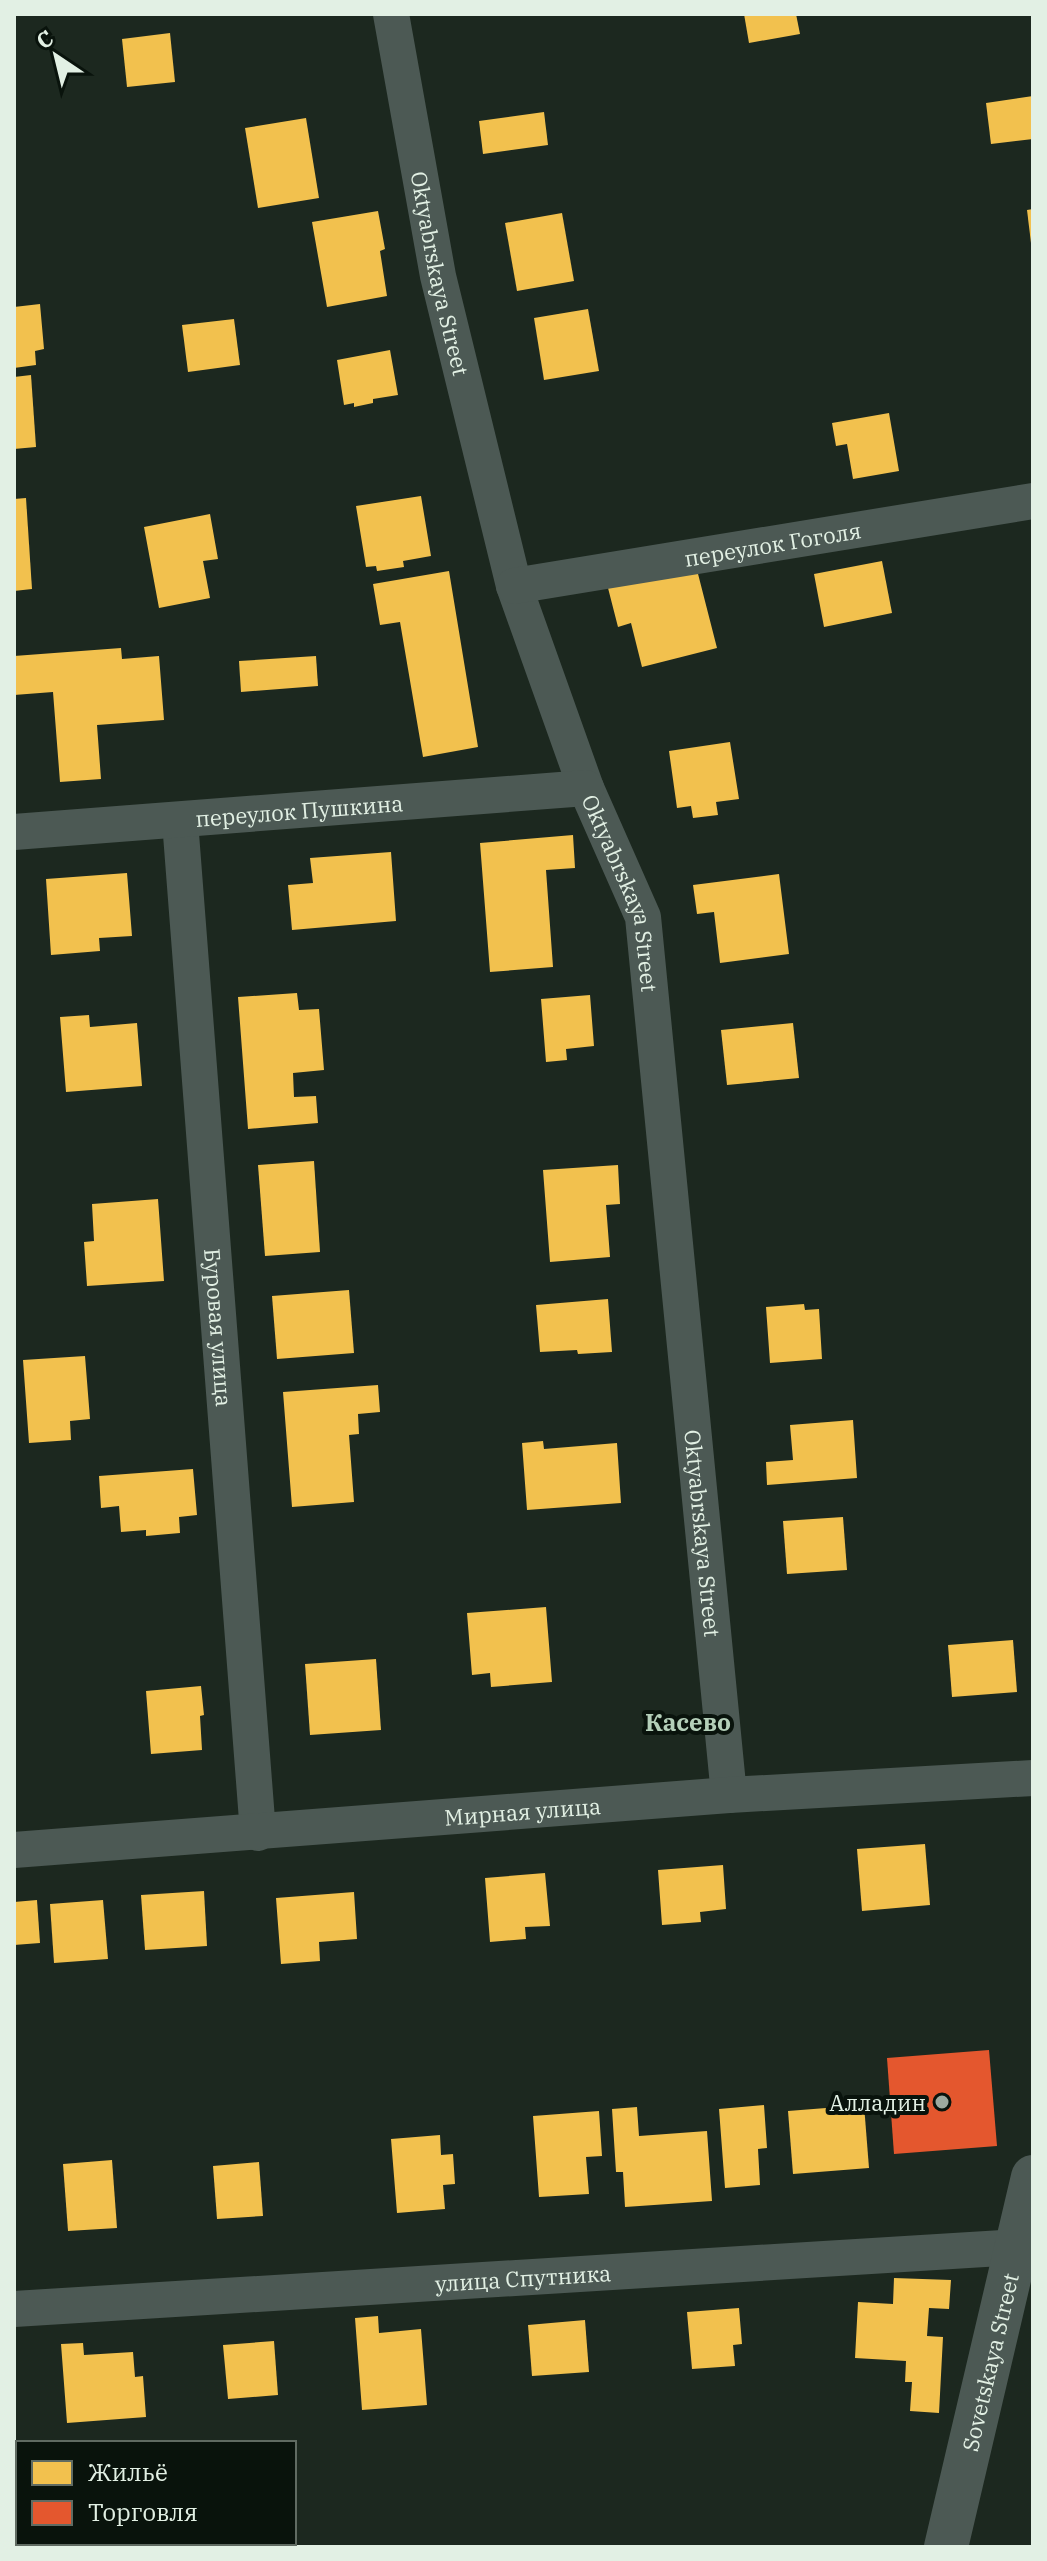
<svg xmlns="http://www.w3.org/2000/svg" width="1047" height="2561" font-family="'IBM Plex Serif',serif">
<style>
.homes{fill:#f2c14e}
.shops{fill:#e4572e}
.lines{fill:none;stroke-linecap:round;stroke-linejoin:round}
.minor{stroke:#4c5954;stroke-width:36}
.tertiary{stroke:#4c5954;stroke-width:44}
.poi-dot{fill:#9daa9f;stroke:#09130c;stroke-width:3}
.labels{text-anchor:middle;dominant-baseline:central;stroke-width:8;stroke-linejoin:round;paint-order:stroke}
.street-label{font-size:22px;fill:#e2f0e4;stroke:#09130c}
.poi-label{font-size:22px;fill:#e2f0e4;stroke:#09130c;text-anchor:end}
.neighbourhood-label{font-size:24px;font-weight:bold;fill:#b4cfb9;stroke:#09130c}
</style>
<rect width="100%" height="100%" fill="#1c281f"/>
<!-- homes -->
<g class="homes">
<polygon points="744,14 796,14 800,34 749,43"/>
<polygon points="170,33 175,82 127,87 122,39"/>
<polygon points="1033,96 1033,139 991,144 986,103"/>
<polygon points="544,112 548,145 483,154 479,121"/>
<polygon points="306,118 319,198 258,208 245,128"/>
<polygon points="1033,209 1033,242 1031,243 1027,210"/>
<polygon points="378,211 385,249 380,251 387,296 327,307 312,222"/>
<polygon points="562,213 574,281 517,291 505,223"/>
<polygon points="40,304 44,349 35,351 36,365 14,368 14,307"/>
<polygon points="588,309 599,371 544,380 534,318"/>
<polygon points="234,319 240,365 188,372 182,325"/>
<polygon points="390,350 398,395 373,399 373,403 354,407 354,403 344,405 337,360"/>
<polygon points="31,375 36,447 14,449 14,377"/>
<polygon points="889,413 899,471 853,479 847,444 836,446 832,423"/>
<polygon points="421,496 431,556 403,561 404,567 377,571 376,566 366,567 356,506"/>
<polygon points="26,498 32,589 14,591 14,499"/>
<polygon points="210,514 218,559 203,561 210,598 159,608 144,527"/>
<polygon points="882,561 892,613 824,627 814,574"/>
<polygon points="696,566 717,648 642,667 631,623 618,627 608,588"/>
<polygon points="449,571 478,747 423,757 400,622 380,625 373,584"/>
<polygon points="121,648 122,659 159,656 164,720 97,725 101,779 60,782 53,692 14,695 14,656"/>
<polygon points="316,656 318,686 241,692 239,661"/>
<polygon points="730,742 739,799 716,802 718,815 693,818 691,806 677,808 669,751"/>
<polygon points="573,835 575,868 546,870 553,967 490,972 480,843"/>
<polygon points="391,852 396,921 292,930 288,885 313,883 310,858"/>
<polygon points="127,873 132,936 99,938 100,951 51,955 46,879"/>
<polygon points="779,874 789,954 720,963 714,912 697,914 693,885"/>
<polygon points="297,993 299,1010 319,1009 324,1070 293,1073 294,1097 316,1096 318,1123 248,1129 238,997"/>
<polygon points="590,995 594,1046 566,1049 567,1060 546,1062 541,999"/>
<polygon points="89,1015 90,1027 137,1023 142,1086 66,1092 60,1017"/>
<polygon points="793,1023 799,1078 727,1085 721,1030"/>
<polygon points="314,1161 320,1252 265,1256 258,1165"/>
<polygon points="618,1165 620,1204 606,1205 610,1257 550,1262 543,1170"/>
<polygon points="158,1199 164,1281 87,1286 84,1242 94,1241 92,1204"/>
<polygon points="349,1290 354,1353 277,1359 272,1296"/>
<polygon points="608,1299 612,1352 578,1354 577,1350 540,1352 536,1305"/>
<polygon points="804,1304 805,1310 819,1309 822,1359 770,1363 766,1307"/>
<polygon points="85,1356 90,1419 70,1421 71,1440 29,1443 23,1360"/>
<polygon points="378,1385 380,1412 358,1414 359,1434 349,1435 354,1502 292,1507 283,1392"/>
<polygon points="853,1420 857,1478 767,1485 766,1462 793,1460 790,1425"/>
<polygon points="543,1441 544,1449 617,1443 621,1503 527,1510 522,1443"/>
<polygon points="193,1469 197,1515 179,1517 180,1533 146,1536 146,1530 121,1532 119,1506 101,1508 99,1476"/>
<polygon points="843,1517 847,1570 787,1574 783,1521"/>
<polygon points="546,1607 552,1682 491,1687 490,1673 472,1675 467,1613"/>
<polygon points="1013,1640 1017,1692 952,1697 948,1645"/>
<polygon points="376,1659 381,1730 310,1735 305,1664"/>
<polygon points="201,1686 204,1715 200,1716 202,1750 151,1754 146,1691"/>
<polygon points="925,1844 930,1905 862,1911 857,1849"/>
<polygon points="723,1865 726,1909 700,1912 701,1922 662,1925 658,1870"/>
<polygon points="545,1873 550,1926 525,1927 526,1939 490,1942 485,1878"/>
<polygon points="204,1891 207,1946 145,1950 141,1895"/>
<polygon points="354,1892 357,1939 319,1942 320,1961 281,1964 276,1898"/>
<polygon points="37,1900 40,1943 14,1945 14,1902"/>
<polygon points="103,1900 108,1959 54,1963 50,1904"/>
<polygon points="764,2105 767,2148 758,2149 760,2185 725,2188 719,2109"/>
<polygon points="864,2105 869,2168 793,2174 788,2111"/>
<polygon points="637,2107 639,2136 707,2131 712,2201 625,2207 623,2172 616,2172 612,2109"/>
<polygon points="599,2111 602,2156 586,2157 589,2194 539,2197 533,2116"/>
<polygon points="440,2135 441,2155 453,2154 455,2184 443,2185 445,2209 397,2213 391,2139"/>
<polygon points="112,2160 117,2228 68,2231 63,2164"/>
<polygon points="259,2162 263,2216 217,2219 213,2166"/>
<polygon points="894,2278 951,2280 949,2309 929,2308 927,2336 943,2337 939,2413 910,2411 912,2382 905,2382 906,2361 855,2358 858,2302 893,2304"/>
<polygon points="739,2308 742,2344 733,2345 735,2366 692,2369 687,2312"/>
<polygon points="378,2316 379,2333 421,2329 427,2405 362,2410 355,2318"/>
<polygon points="585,2320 589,2372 532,2376 528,2325"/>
<polygon points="274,2341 278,2395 228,2399 223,2345"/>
<polygon points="83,2343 84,2355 133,2352 135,2377 143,2376 146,2417 67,2423 61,2344"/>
</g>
<!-- shops -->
<polygon class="shops" points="989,2050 997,2146 894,2154 887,2058"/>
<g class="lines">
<!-- minor -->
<g class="minor">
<path id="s1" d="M 391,14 L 438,276 L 514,586 L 586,788 L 643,917 L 729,1795"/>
<path id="s2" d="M 514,586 L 1033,501"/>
<path id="s3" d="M 180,821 L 258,1833"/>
<path id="s4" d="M 14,832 L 586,788"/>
<path id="s5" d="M 14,1850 L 729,1795 L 1033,1778"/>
<path id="s6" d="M 14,2309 L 1033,2246"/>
</g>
<!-- tertiary -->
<path class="tertiary" id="s7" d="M 946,2547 L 1033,2177"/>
</g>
<!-- markers -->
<circle class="poi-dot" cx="942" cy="2102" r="8"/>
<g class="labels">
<!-- street labels -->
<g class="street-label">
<text stroke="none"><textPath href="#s1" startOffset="264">Oktyabrskaya Street</textPath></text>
<text stroke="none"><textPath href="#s2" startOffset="262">переулок Гоголя</textPath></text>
<text stroke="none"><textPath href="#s4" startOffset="286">переулок Пушкина</textPath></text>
<text stroke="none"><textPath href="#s1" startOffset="912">Oktyabrskaya Street</textPath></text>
<text stroke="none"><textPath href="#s3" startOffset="508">Буровая улица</textPath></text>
<text stroke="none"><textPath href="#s1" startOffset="1560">Oktyabrskaya Street</textPath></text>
<text stroke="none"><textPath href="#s5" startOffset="510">Мирная улица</textPath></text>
<text stroke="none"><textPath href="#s6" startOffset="510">улица Спутника</textPath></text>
<text stroke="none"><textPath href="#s7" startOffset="190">Sovetskaya Street</textPath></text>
</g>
<!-- poi labels -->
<g class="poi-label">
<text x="926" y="2102">Алладин</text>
</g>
<!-- neighbourhood labels -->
<g class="neighbourhood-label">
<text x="688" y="1722">Касево</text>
</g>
</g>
<!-- border -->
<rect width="1047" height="2561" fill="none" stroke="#e2f0e4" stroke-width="32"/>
<!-- legend -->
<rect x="16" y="2441" width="280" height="104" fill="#09130c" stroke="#606b62" stroke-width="2"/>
<rect x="32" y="2461" width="40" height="24" fill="#f2c14e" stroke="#606b62" stroke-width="2"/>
<text x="88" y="2481" font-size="24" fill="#e2f0e4">Жильё</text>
<rect x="32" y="2501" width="40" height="24" fill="#e4572e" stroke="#606b62" stroke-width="2"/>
<text x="88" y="2521" font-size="24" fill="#e2f0e4">Торговля</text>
<!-- north arrow -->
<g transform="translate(56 56) rotate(325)" stroke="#09130c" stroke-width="6" paint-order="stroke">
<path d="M0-6L14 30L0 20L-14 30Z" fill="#e2f0e4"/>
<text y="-12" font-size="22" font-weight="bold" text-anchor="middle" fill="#e2f0e4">С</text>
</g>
</svg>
